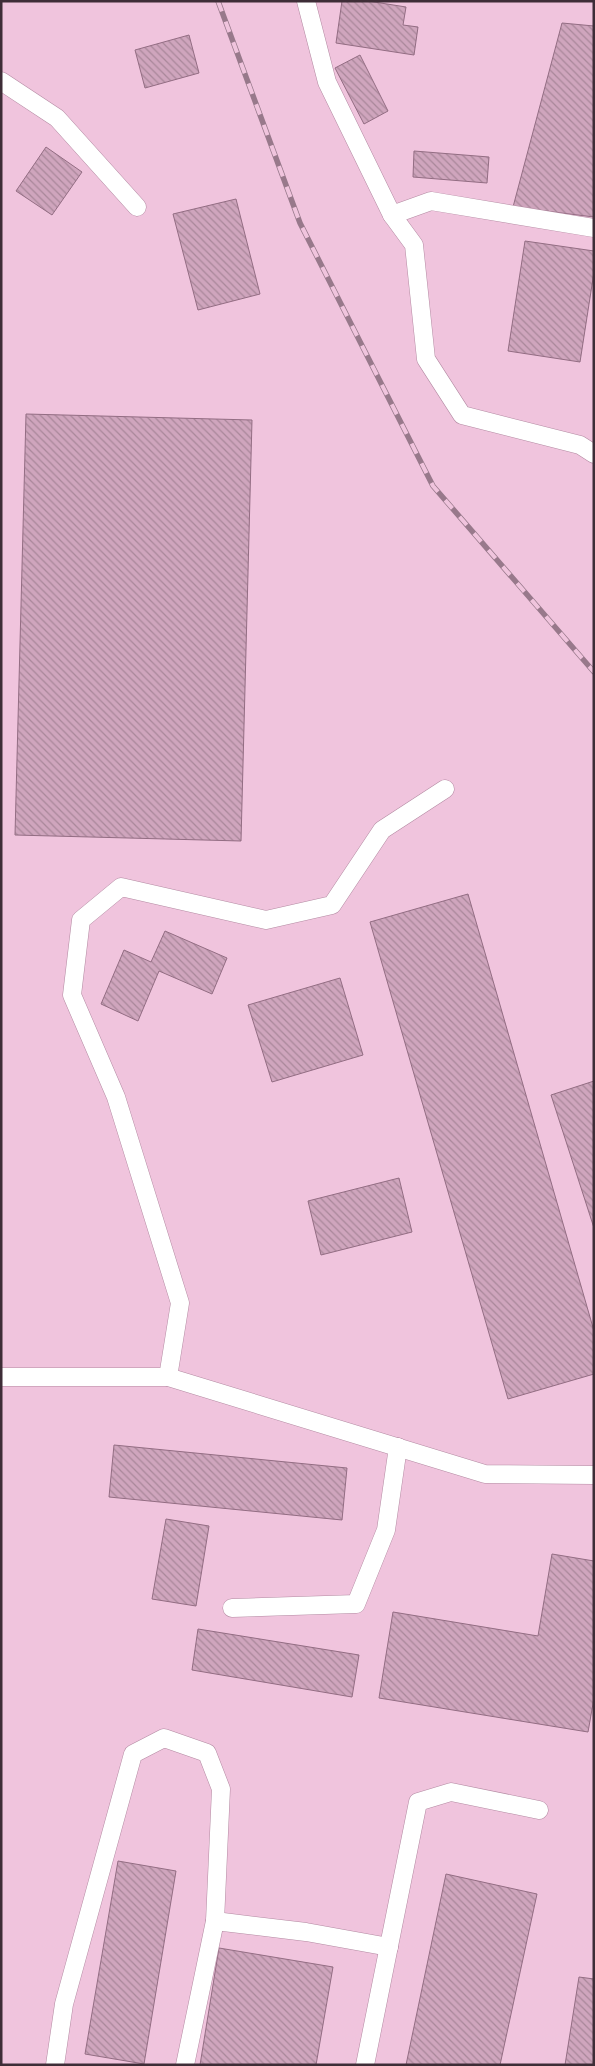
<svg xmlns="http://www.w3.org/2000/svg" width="595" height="2066" font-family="'IBM Plex Sans',sans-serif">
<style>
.building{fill:url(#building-back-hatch);stroke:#936d83}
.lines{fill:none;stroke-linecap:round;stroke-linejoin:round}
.service-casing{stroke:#b38aa2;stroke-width:19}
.service{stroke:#fff;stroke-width:18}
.rail-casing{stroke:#98798b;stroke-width:5.5}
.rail{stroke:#f0c4dd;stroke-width:4;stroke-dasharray:11;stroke-linecap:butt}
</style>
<defs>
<pattern id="building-back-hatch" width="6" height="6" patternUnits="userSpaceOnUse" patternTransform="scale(1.25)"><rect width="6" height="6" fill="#cfa5bd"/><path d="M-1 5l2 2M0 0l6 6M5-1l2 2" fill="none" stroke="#a9879a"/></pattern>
</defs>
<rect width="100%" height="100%" fill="#f0c4dd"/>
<!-- building -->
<g class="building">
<polygon points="342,1 368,1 406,7 403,25 418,27 414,55 336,43"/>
<polygon points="562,23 594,26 594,217 513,207"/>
<polygon points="189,35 199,73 145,88 135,50"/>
<polygon points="360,55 388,111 364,124 335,68"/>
<polygon points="46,147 82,172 52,215 16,191"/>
<polygon points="414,151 489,157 487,183 413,177"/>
<polygon points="236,199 260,294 198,310 173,214"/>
<polygon points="525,241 594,251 594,272 580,362 508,351"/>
<polygon points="26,414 252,420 241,841 15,835"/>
<polygon points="468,894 594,1331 594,1374 508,1399 370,922"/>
<polygon points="165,931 227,958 212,994 159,971 138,1021 101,1004 124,950 151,962"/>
<polygon points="340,978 363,1055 272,1082 248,1005"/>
<polygon points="594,1081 594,1228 551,1095"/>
<polygon points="399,1178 412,1232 321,1255 308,1201"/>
<polygon points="114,1445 347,1468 342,1520 109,1497"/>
<polygon points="166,1519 209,1526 196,1606 152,1599"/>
<polygon points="552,1554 594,1561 594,1698 588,1732 379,1698 393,1612 538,1636"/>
<polygon points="198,1629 359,1655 352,1697 192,1670"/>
<polygon points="118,1861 176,1871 144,2064 85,2054"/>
<polygon points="446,1874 537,1894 500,2065 406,2065"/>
<polygon points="219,1948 333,1967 316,2065 200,2065"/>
<polygon points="579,1977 594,1979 594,2065 565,2065"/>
</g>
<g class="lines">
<defs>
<g id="service">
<polyline points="306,1 327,82 392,215 431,201 594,228"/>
<polyline points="1,81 57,118 137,207"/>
<polyline points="392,215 414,245 426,359 462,415 580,445 594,454"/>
<polyline points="1,1377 168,1377 180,1303 116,1097 72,995 81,920 121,887 266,920 332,905 382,830 445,789"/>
<polyline points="168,1377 485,1474 594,1475"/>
<polyline points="232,1608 356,1604 386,1530 398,1447"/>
<polyline points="215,1921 306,1932 389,1947"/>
<polyline points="55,2065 64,2004 133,1754 164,1738 207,1753 221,1789 215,1921 185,2065"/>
<polyline points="365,2065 418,1802 451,1792 539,1810"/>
</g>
</defs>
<!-- service casing -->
<use href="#service" class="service-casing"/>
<!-- service -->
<use href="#service" class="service"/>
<defs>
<polyline id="rail" points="218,1 300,223 433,486 594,672"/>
</defs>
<!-- rail casing -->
<use href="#rail" class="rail-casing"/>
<!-- rail -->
<use href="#rail" class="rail"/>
</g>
<!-- border -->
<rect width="595" height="2066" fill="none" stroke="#3e2d37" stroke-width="5"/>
</svg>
